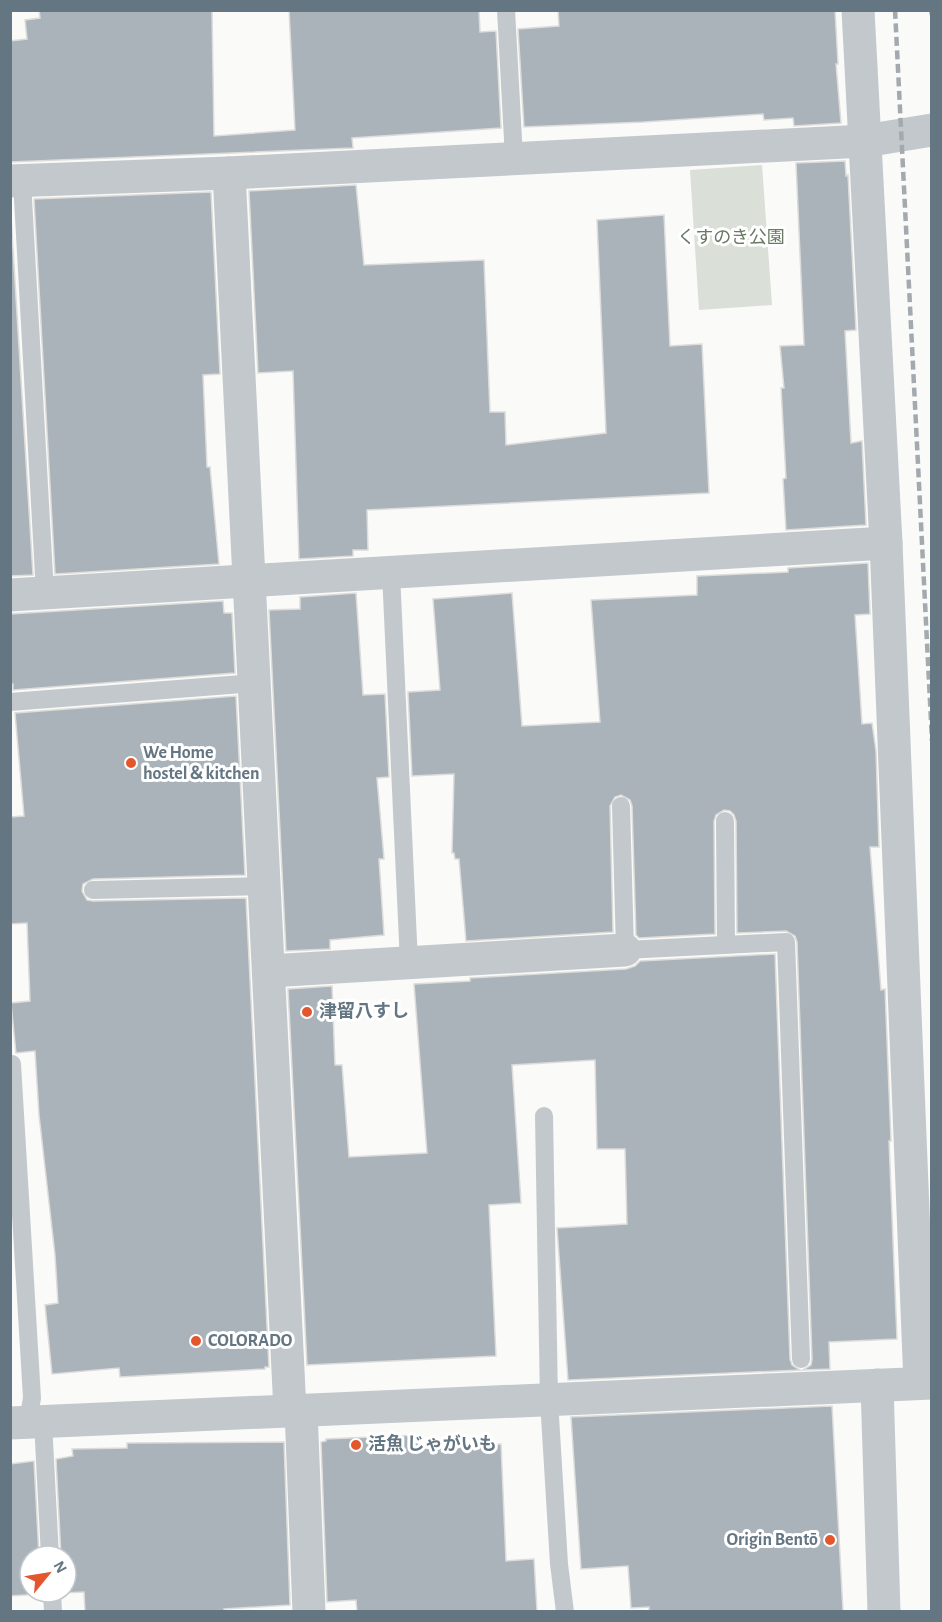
<svg xmlns="http://www.w3.org/2000/svg" width="942" height="1622" font-family="'Alegreya Sans','Noto Sans JP',sans-serif">
<style>
.green{fill:#dadfd7}
.building{fill:#aab3b9;stroke:#dcdcda;stroke-width:1.5}
.lines{fill:none;stroke-linecap:round;stroke-linejoin:round}
.lane{stroke:#c3c8cc;stroke-width:18}
.street{stroke:#c3c8cc;stroke-width:33}
.rail{stroke:#a2aab0;stroke-width:4.5;stroke-dasharray:9 4.5;stroke-linecap:butt}
.poi-dot{fill:#e4572e;stroke:#fff;stroke-width:2}
.labels{text-anchor:middle;dominant-baseline:central;stroke-width:6;stroke-linejoin:round;paint-order:stroke}
.park-label{font-size:18px;fill:#687a64;stroke:#fff}
.poi-label{font-size:18px;font-weight:bold;fill:#657683;stroke:#fff;text-anchor:start}
</style>
<rect width="100%" height="100%" fill="#fafaf8"/>
<!-- green -->
<polygon class="green" points="762,165 772,305 699,310 690,170"/>
<!-- building -->
<g class="building">
<polygon points="39,10 212,10 214,136 295,130 289,10 479,10 480,32 496,31 501,128 352,138 353,148 10,162 10,41 27,39 25,20 40,18"/>
<polygon points="558,10 835,10 838,64 836,64 841,123 794,126 793,118 764,120 763,114 644,122 524,127 518,29 559,26"/>
<polygon points="845,161 846,176 848,175 856,330 845,331 851,443 862,441 866,525 786,530 783,479 786,478 781,388 784,388 780,346 804,345 796,163"/>
<polygon points="356,185 364,265 484,260 490,412 505,412 506,445 606,433 597,220 664,215 670,346 702,344 709,493 367,510 368,550 353,550 353,556 299,559 293,371 258,373 249,191"/>
<polygon points="211,192 220,374 203,375 207,467 210,467 219,564 55,574 34,199"/>
<polygon points="10,200 33,575 10,576"/>
<polygon points="868,563 870,614 855,615 862,724 872,723 876,751 879,847 870,847 881,990 885,989 891,1141 889,1141 897,1339 829,1342 830,1369 803,1370 811,1365 812,1359 797,942 795,936 786,931 737,933 736,821 734,815 730,811 724,810 716,815 714,821 715,934 639,938 636,935 632,806 630,800 621,795 615,797 610,806 613,932 466,941 459,859 455,859 454,853 452,853 454,774 412,776 408,692 440,690 433,599 512,593 522,726 600,722 591,600 697,595 697,576 788,572 788,568"/>
<polygon points="356,593 363,695 385,694 389,777 377,778 384,859 379,859 384,935 330,940 330,949 286,951 269,610 300,609 300,597"/>
<polygon points="223,601 224,613 232,613 235,673 13,690 13,684 10,684 10,614"/>
<polygon points="236,696 245,875 93,879 83,884 82,891 87,900 93,901 246,898 269,1367 265,1367 265,1369 120,1377 119,1368 52,1374 45,1305 58,1303 55,1255 39,1115 35,1051 16,1053 11,1003 30,1001 27,923 10,924 10,817 24,816 15,713"/>
<polygon points="775,954 790,1359 792,1365 800,1370 568,1380 557,1228 627,1224 625,1149 597,1149 595,1060 512,1065 521,1203 489,1205 496,1356 307,1365 288,989 332,986 335,1065 342,1065 349,1157 427,1153 414,984 470,981 470,978 626,969 635,966 640,961"/>
<polygon points="832,1406 843,1611 649,1611 649,1607 631,1608 628,1566 581,1569 571,1417"/>
<polygon points="419,1435 419,1448 501,1444 506,1561 534,1559 537,1611 357,1611 356,1600 327,1602 321,1442 326,1441 326,1439"/>
<polygon points="284,1442 290,1605 224,1609 224,1611 85,1611 84,1592 63,1593 66,1592 66,1556 61,1556 56,1459 73,1456 72,1449 127,1448 127,1443"/>
<polygon points="34,1461 39,1556 30,1556 30,1592 41,1592 41,1594 10,1596 10,1464"/>
</g>
<g class="lines">
<!-- lane -->
<g class="lane">
<polyline points="506,10 514,158"/>
<polyline points="22,181 45,593"/>
<polyline points="391,573 409,963"/>
<polyline points="10,702 255,683"/>
<polyline points="621,806 625,950 786,942 801,1359"/>
<polyline points="725,821 726,944"/>
<polyline points="93,890 264,886"/>
<polyline points="12,1064 32,1398 28,1422"/>
<polyline points="544,1116 549,1400 559,1564 565,1612"/>
<polyline points="43,1422 50,1556"/>
<polyline points="52,1592 53,1612"/>
</g>
<!-- street -->
<g class="street">
<polyline points="858,10 886,543 920,1383"/>
<polyline points="229,173 290,1411"/>
<polyline points="10,181 229,173 865,141 932,130"/>
<polyline points="10,595 886,543"/>
<polyline points="269,971 625,950"/>
<polyline points="877,1385 884,1612"/>
<polyline points="301,1410 309,1612"/>
<polyline points="10,1423 932,1383"/>
</g>
<!-- rail -->
<g class="rail">
<polyline points="895,10 932,741"/>
<polyline points="931,10 932,15"/>
</g>
</g>
<!-- markers -->
<g class="poi-dot">
<circle cx="131" cy="763" r="6"/>
<circle cx="307" cy="1012" r="6"/>
<circle cx="196" cy="1341" r="6"/>
<circle cx="356" cy="1445" r="6"/>
<circle cx="830" cy="1540" r="6"/>
</g>
<g class="labels">
<!-- park labels -->
<g class="park-label">
<text x="731" y="238">くすのき公園</text>
</g>
<!-- poi labels -->
<g class="poi-label">
<text x="143" y="753">We Home<tspan x="143" dy="21">hostel＆kitchen</tspan></text>
<text x="319" y="1012">津留八すし</text>
<text x="208" y="1341">COLORADO</text>
<text x="368" y="1445">活魚 じゃがいも</text>
<text x="818" y="1540" text-anchor="end">Origin Bentō</text>
</g>
</g>
<!-- border -->
<rect width="942" height="1622" fill="none" stroke="#657683" stroke-width="24"/>
<!-- north arrow -->
<g transform="translate(48 1574) rotate(60)"><circle r="28" fill="#ffffff" stroke="#c1c8cd" stroke-width="1.5"/>
<path d="M0-4.5L10 22L0 15L-10 22Z" fill="#e4572e"/>
<text y="-9" font-size="16" font-weight="bold" text-anchor="middle" fill="#657683">N</text>
</g>
</svg>
